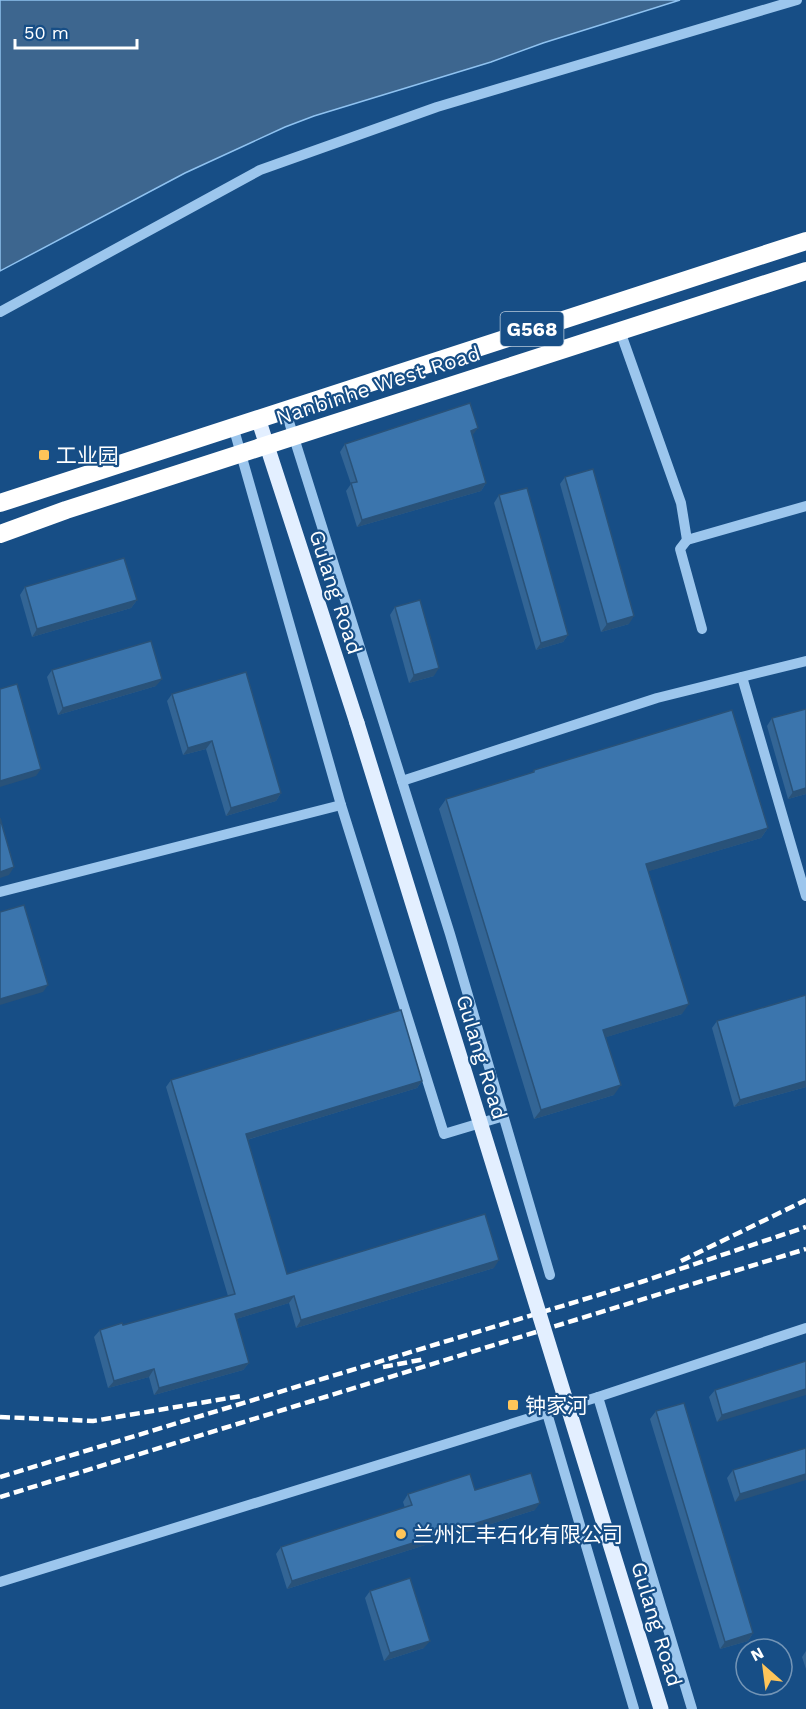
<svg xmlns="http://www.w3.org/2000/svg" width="806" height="1709" font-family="'Work Sans','Noto Sans SC',sans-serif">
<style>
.water{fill:#3d668f;stroke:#8fc2f0;stroke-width:1.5}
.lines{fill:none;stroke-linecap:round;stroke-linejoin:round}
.minor{stroke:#9cc6ed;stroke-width:10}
.major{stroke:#e3efff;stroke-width:15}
.highway{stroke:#fff;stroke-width:18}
.rail{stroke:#fff;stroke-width:4.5;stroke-dasharray:10 4.5;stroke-linecap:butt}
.major-bridge{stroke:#e3efff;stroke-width:15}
.wall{fill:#336595}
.shaded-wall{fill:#295279}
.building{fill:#3b75ad;stroke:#295279;stroke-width:1.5}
.poi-dot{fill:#ffc559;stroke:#174e86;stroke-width:2}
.labels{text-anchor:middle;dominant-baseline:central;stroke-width:4.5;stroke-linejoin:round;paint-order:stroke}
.shield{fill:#174e86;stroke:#b9cadb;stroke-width:1.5}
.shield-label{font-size:20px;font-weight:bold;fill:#fff}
.street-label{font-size:21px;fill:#fff;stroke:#174e86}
.poi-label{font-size:21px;fill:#fff;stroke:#174e86;text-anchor:start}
</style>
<rect width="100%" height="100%" fill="#174e86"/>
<!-- water -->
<polygon class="water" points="0,0 680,0 543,43 491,62 314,116 285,127 185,173 0,271"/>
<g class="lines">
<!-- minor -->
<g class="minor">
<polyline points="0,312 260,170 437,107 797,0"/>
<polyline points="620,331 681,503 687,540 806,506"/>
<polyline points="285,409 450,934 550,1275"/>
<polyline points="233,426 341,805 444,1134 504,1116"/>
<polyline points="687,540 680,549 702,629"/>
<polyline points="742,677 806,896"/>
<polyline points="402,781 657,698 806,661"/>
<polyline points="0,892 341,805"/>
<polyline points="598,1397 692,1709"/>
<polyline points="547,1413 634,1709"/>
<polyline points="0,1582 598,1397 806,1328"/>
</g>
<!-- major -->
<polyline class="major" points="258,418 357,723"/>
<!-- highway -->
<g class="highway">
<polyline points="0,503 806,241"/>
<polyline points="0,534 66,510 806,271"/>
</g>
<!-- rail -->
<g class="rail">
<polyline points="681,1261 806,1200"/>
<polyline points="383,1367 425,1359"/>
<polyline points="0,1417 93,1421 241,1396"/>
<polyline points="0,1477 641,1282 806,1227"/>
<polyline points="0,1497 806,1249"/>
</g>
<!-- major-bridge -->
<polyline class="major-bridge" points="357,723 661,1709"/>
</g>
<!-- wall -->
<g class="wall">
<polygon points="472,436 486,483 481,491 357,527 346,491 351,484 340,452 345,444"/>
<polygon points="565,477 629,624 601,632 560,484"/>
<polygon points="499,495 568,635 563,642 536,650 494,503"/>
<polygon points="25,587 137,600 131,608 32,637 20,595"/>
<polygon points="395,607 434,676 409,683 390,615"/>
<polygon points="52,670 156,686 58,715 47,677"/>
<polygon points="172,694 281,793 276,801 226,816 206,749 183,755 167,701"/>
<polygon points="772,718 806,794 788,799 767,726"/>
<polygon points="534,770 768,828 761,838 648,871 682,1014 606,1037 614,1095 534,1119 439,809 446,799 532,773"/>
<polygon points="806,995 806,1087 734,1107 712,1028 717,1021"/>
<polygon points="171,1080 422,1081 417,1088 247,1140 287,1274 494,1268 296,1328 289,1303 236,1319 249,1363 243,1370 154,1395 149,1377 108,1388 94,1337 100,1330 123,1325 228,1296 166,1087"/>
<polygon points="806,1361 717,1422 709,1397 715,1390"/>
<polygon points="656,1411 753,1633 748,1641 720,1649 650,1419"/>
<polygon points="806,1448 735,1502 727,1478 733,1470"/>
<polygon points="475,1490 535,1510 287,1589 276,1554 281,1547 405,1508 403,1502 408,1494"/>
<polygon points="370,1591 424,1648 384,1661 365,1598"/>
<polygon points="806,1651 806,1669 802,1657"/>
</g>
<!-- shaded-wall -->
<g class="shaded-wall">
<polygon points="478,428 472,436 471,431"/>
<polygon points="486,483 481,491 357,527 362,520"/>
<polygon points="137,600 131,608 32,637 37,629"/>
<polygon points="634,616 629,624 601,632 607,624"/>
<polygon points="568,635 563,642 536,650 541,643"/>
<polygon points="439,668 434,676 409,683 414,675"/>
<polygon points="162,679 156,686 58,715 63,708"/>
<polygon points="212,741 206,749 183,755 188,748"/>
<polygon points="41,769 36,776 0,787 0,781"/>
<polygon points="806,788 806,794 788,799 793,792"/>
<polygon points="281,793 276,801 226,816 231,808"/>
<polygon points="768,828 761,838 639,874 646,864"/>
<polygon points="14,867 9,875 0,878 0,872"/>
<polygon points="48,985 43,992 0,1005 0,999"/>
<polygon points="689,1004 682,1014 597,1040 603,1030"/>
<polygon points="422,1081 417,1088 240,1142 246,1134"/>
<polygon points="806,1081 806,1087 734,1107 740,1100"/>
<polygon points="621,1085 614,1095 534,1119 541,1110"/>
<polygon points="499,1260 494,1268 296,1328 301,1320"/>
<polygon points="294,1296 289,1303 230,1321 235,1314"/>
<polygon points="249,1363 243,1370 154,1395 159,1388"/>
<polygon points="154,1369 149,1377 108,1388 114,1381"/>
<polygon points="806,1389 806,1395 717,1422 722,1415"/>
<polygon points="806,1474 806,1480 735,1502 740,1494"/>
<polygon points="540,1503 535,1510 287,1589 292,1581"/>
<polygon points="753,1633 748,1641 720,1649 725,1642"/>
<polygon points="430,1641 424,1648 384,1661 390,1653"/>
</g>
<!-- building -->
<g class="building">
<polygon points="470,403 478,428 471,431 486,483 362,520 351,483 357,482 345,444"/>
<polygon points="593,469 634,616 607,624 565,477"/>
<polygon points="527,488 568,635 541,643 499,495"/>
<polygon points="124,558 137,600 37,629 25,587"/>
<polygon points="420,600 439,668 414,675 395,607"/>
<polygon points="151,641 162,679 63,708 52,670"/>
<polygon points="246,672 281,793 231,808 212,741 188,748 172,694"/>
<polygon points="17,684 41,769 0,781 0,689"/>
<polygon points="806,709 806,788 793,792 772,718"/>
<polygon points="732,710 768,828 646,864 689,1004 603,1030 621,1085 541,1110 446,799 534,772 534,770"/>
<polygon points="0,818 14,867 0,872"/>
<polygon points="24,905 48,985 0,999 0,912"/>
<polygon points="806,995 806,1081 740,1100 717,1021"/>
<polygon points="401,1010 422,1081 246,1134 287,1274 485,1214 499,1260 301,1320 294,1296 235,1314 249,1363 159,1388 154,1369 114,1381 100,1330 122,1323 123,1325 235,1294 171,1080"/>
<polygon points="806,1361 806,1389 722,1415 715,1390"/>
<polygon points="684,1403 753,1633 725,1642 656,1411"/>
<polygon points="806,1448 806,1474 740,1494 733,1470"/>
<polygon points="531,1473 540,1503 292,1581 281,1547 412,1505 408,1494 470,1474 475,1490"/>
<polygon points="410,1578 430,1641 390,1653 370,1591"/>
</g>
<!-- markers -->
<g class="poi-dot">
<rect x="38" y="449" width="12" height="12" rx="3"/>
<rect x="507" y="1399" width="12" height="12" rx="3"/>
<circle cx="401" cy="1534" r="6"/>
</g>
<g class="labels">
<!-- shield labels -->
<rect class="shield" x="500.5" y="312" width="63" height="34" rx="4.5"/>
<g class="shield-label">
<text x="532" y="329">G568</text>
</g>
<!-- street labels -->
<g class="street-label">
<text transform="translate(378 385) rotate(-18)">Nanbinhe West Road</text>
<text transform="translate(336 592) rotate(72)">Gulang Road</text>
<text transform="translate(482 1057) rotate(73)">Gulang Road</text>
<text transform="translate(657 1624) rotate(73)">Gulang Road</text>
</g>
<!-- poi labels -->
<g class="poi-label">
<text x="56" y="455">工业园</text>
<text x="525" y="1405">钟家河</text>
<text x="413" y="1534">兰州汇丰石化有限公司</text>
</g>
</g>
<!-- north arrow -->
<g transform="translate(764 1667) rotate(332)"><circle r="28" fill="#174e86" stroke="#7495b6" stroke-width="1.5"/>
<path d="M0-4.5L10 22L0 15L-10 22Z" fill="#ffc559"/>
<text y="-9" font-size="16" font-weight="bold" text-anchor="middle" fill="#ffffff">N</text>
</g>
<!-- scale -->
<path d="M15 39v9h122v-9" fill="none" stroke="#ffffff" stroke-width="3"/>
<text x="24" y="39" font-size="18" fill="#ffffff" stroke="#174e86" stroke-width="4.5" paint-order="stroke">50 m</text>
</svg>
